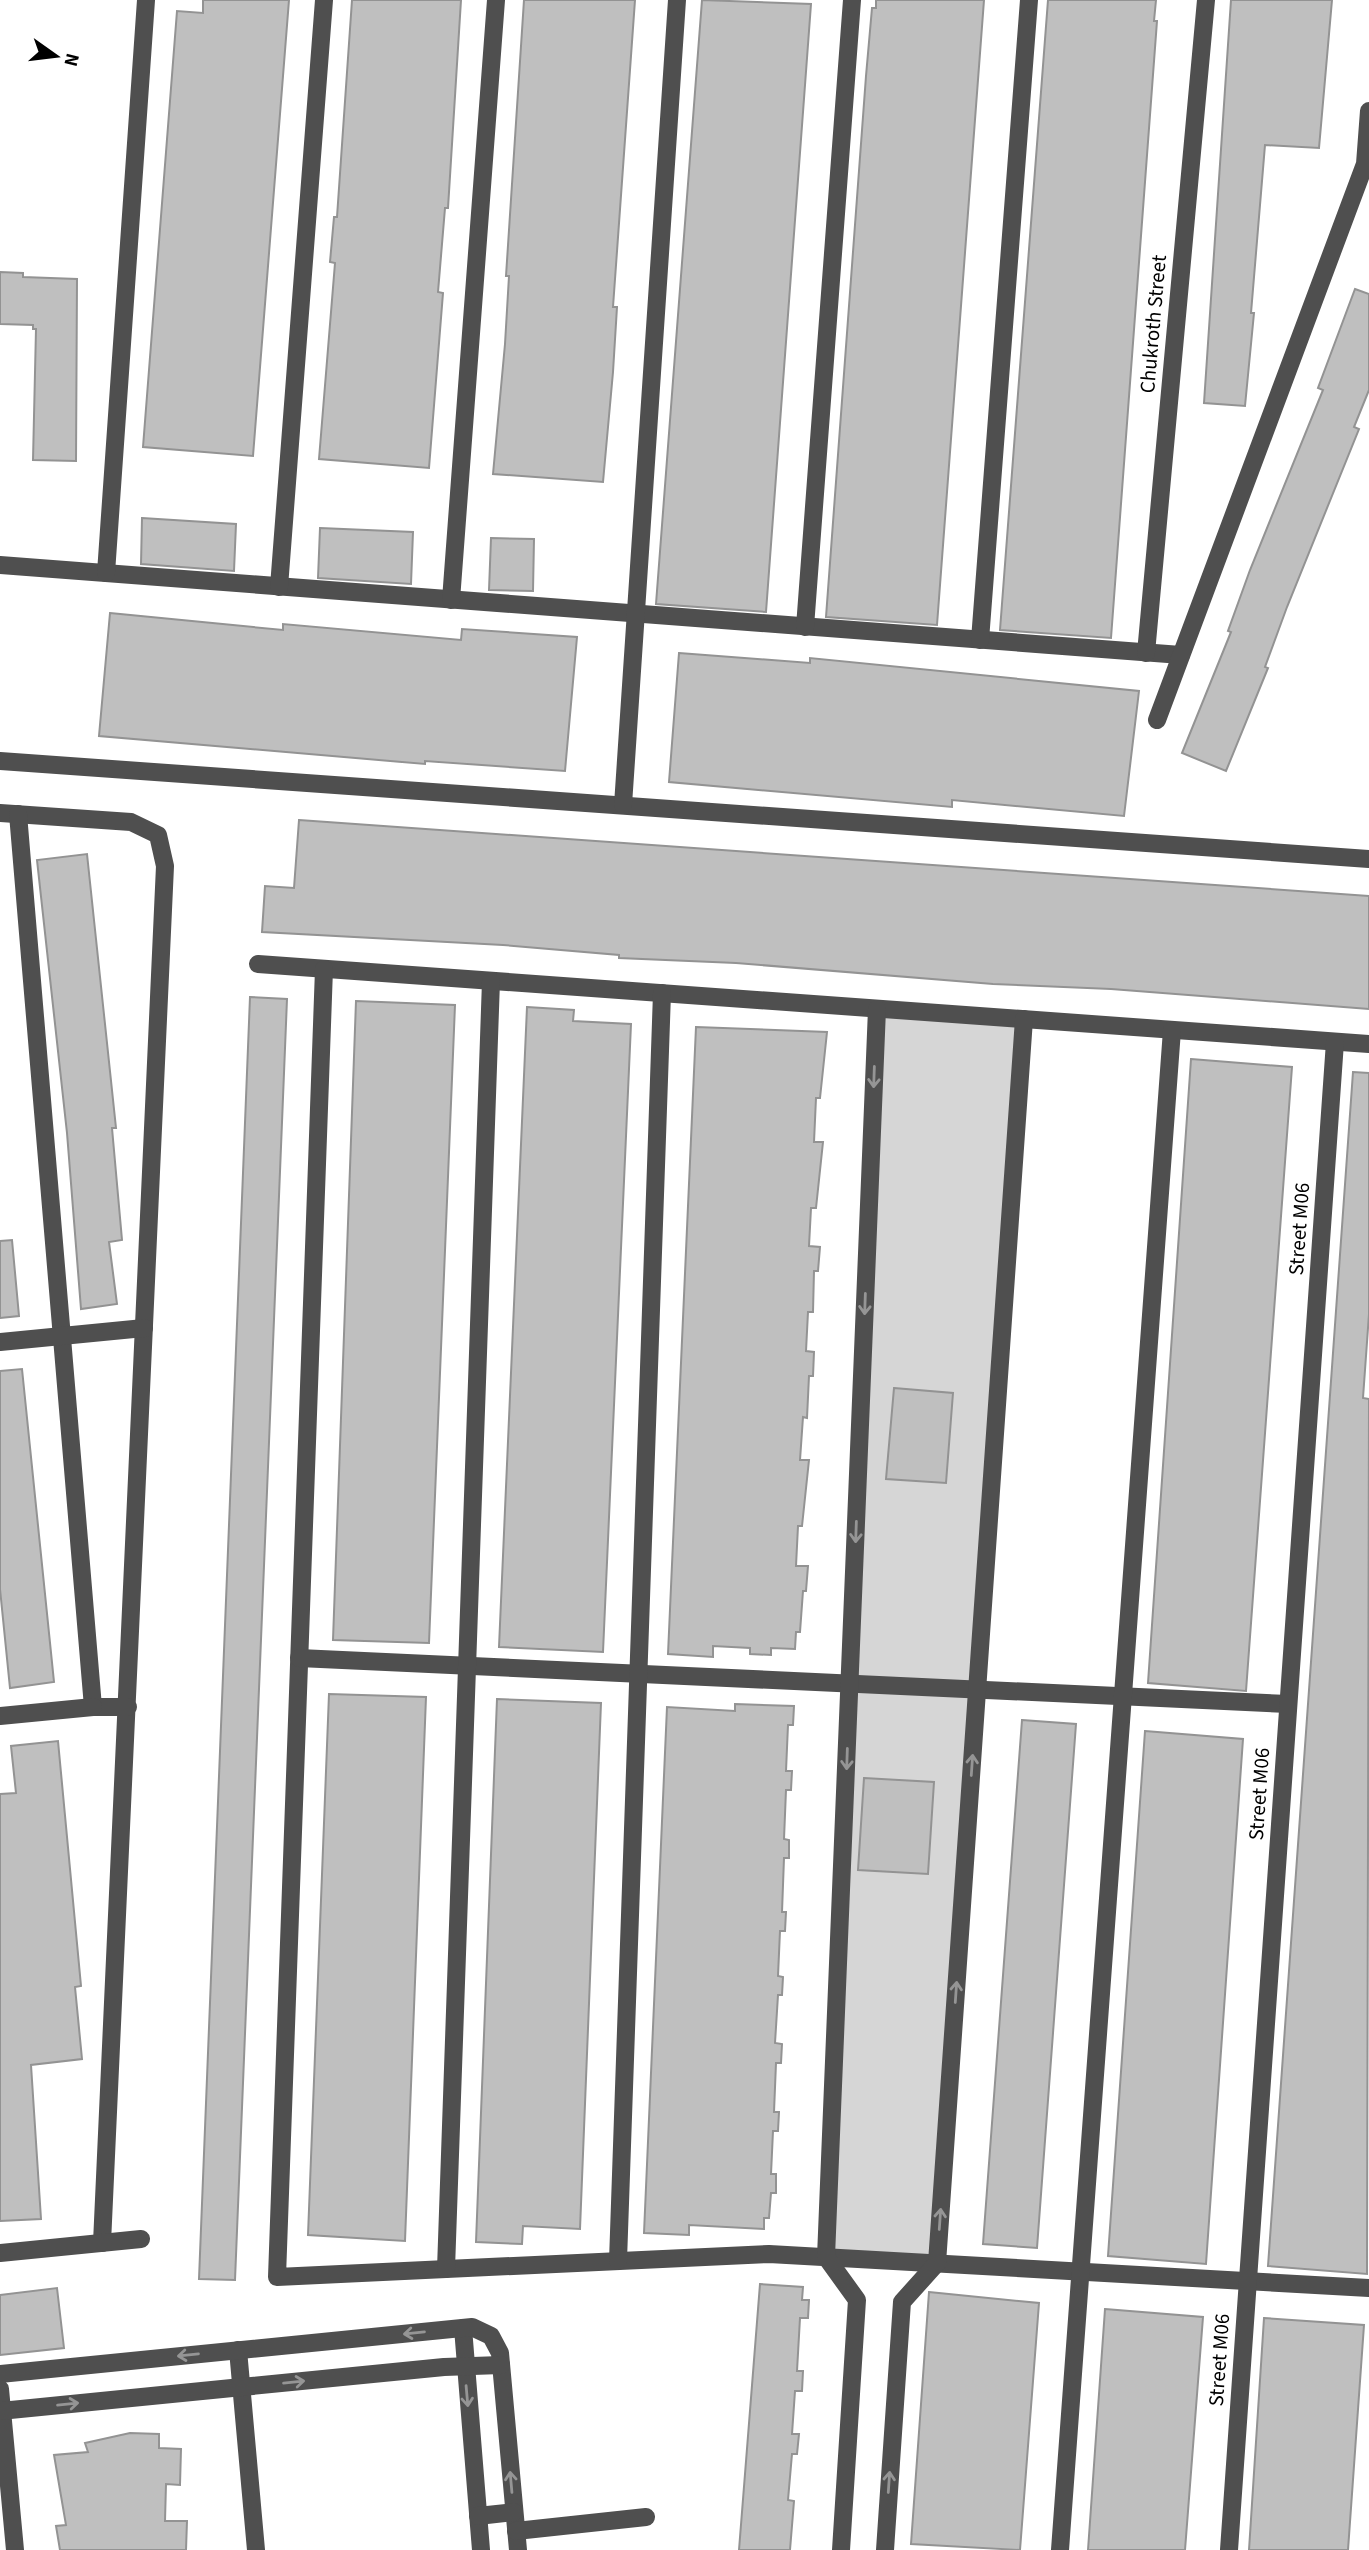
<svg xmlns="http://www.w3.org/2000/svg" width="1369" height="2550" font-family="'Source Sans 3',sans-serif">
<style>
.green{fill:#d6d6d6}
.building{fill:#bfbfbf;stroke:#939393;stroke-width:2}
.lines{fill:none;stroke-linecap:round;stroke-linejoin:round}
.minor{stroke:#4f4f4f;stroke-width:18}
.oneway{stroke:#959595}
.labels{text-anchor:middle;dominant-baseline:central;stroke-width:6;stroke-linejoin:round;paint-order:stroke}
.street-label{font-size:21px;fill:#000;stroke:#fff}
</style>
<rect width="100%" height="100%" fill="#fff"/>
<!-- green -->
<polygon class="green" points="877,1009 1024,1019 937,2263 826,2257"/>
<!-- building -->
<g class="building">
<polygon points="203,0 289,0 253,456 143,447 177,11 203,13"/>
<polygon points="352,0 461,0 448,208 445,208 438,292 443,293 429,468 319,459 335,263 330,262 334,217 337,217"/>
<polygon points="524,0 635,0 613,307 617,307 613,372 603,482 493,474 505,344 509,276 506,276"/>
<polygon points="702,0 811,4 766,612 656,604"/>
<polygon points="876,0 984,0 937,625 826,617 866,76 872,8 876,8"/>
<polygon points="1048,0 1156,0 1154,21 1157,21 1111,638 1000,630"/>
<polygon points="1231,0 1332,0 1319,148 1265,145 1251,313 1254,313 1245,406 1204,403"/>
<polygon points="0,272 23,273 23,277 77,279 76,461 33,460 36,329 33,329 33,325 0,324"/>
<polygon points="1355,289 1369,294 1369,390 1354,427 1359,429 1287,607 1265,667 1268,668 1226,771 1182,753 1231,632 1228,631 1250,570 1323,390 1318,388"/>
<polygon points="142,518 236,524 234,571 141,564"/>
<polygon points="320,528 413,532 411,584 318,578"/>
<polygon points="491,538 534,539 533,591 489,590"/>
<polygon points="110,613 283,630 283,624 461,640 462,629 577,637 565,771 425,761 425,764 99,736"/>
<polygon points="679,653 810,663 810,658 1139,691 1124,816 952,800 952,807 669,782"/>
<polygon points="299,820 1369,896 1369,1009 1111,989 993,984 736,963 619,958 619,955 503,945 262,932 265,886 294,888"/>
<polygon points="87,854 116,1128 112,1128 122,1240 109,1242 117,1304 81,1309 67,1133 37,860"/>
<polygon points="250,997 287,999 235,2280 199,2279"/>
<polygon points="356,1001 455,1005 429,1643 333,1640"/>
<polygon points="527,1007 574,1010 573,1021 631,1024 603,1652 499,1647"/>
<polygon points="696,1027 827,1032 820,1098 816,1098 814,1142 823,1142 816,1208 811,1208 809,1246 820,1247 818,1271 814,1271 813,1312 808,1312 806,1351 814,1352 813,1376 809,1376 807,1418 803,1417 800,1460 809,1460 802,1526 798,1526 796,1566 808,1566 806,1591 803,1591 800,1632 796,1632 795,1649 771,1648 771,1655 750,1654 750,1648 713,1646 713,1657 668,1654"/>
<polygon points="1191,1059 1292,1067 1246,1691 1148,1683"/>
<polygon points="1353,1072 1369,1073 1369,1314 1363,1398 1369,1399 1367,2274 1268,2266"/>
<polygon points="12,1240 19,1316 0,1318 0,1241"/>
<polygon points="22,1369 54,1682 10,1688 0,1589 0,1371"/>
<polygon points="894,1388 953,1393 946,1483 886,1479"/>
<polygon points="329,1694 426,1697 405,2241 308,2235"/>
<polygon points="497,1699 601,1703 580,2229 523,2226 522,2244 476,2242"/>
<polygon points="735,1704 794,1706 793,1725 788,1725 786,1771 792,1771 791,1790 786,1790 784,1839 789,1840 789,1858 784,1858 782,1912 786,1912 785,1931 780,1931 778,1976 783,1977 782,1995 778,1995 775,2043 782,2044 781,2063 776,2063 774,2112 779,2112 778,2131 773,2131 771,2174 776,2174 776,2193 771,2193 769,2218 764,2218 764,2229 689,2225 689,2235 644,2233 667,1707 735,1711"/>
<polygon points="1022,1720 1076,1724 1037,2248 983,2244"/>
<polygon points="1145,1731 1243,1739 1206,2264 1108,2256"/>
<polygon points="58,1741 81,1986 75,1987 82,2059 31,2065 41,2219 0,2221 0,1794 16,1793 11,1746"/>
<polygon points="864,1778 934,1782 928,1874 858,1870"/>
<polygon points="760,2284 803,2287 802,2300 809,2300 808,2318 800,2318 797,2371 803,2371 802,2391 795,2391 792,2434 799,2434 797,2454 792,2454 788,2500 794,2501 790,2550 739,2550"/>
<polygon points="57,2288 64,2348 0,2355 0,2295"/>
<polygon points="929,2292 1039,2303 1020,2550 911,2544"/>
<polygon points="1105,2309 1203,2317 1185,2550 1088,2550"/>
<polygon points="1264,2318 1364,2325 1348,2550 1249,2550"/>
<polygon points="130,2433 159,2434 159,2448 181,2449 180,2485 166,2484 165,2521 187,2521 186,2550 60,2550 56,2526 66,2525 54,2455 88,2452 85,2443"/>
</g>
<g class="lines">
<!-- minor -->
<g class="minor">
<polyline points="0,565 1181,655"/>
<polyline points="106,573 146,0"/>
<polyline points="279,587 324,0"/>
<polyline points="451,600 496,0"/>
<polyline points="805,627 852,0"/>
<polyline points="980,640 1029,0"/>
<polyline points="1146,653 1206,0"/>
<polyline points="1157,720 1365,164 1369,111"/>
<polyline points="0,761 1369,859"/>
<polyline points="623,805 677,0"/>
<polyline points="0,813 131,822 158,835 165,866 102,2243"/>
<polyline points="18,814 93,1707 128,1707"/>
<polyline points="258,964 1369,1044"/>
<polyline points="324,969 277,2277 769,2254 1369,2288"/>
<polyline points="0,1342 144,1328"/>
<polyline points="299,1658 1288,1704"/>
<polyline points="0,1716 93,1707"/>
<polyline points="0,2253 141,2239"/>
<polyline points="618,2261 662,993"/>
<polyline points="446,2269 491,981"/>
<polyline points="463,2328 481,2550"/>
<polyline points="238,2350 256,2550"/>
<polyline points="0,2374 472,2327 491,2336 500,2353 518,2550"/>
<polyline points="0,2389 15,2550"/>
<polyline points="0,2411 444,2367 501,2365"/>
<polyline points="478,2516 514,2512"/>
<polyline points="516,2531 646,2517"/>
<polyline points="841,2550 857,2300 826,2257 877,1009"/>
<polyline points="885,2550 902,2302 937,2263 1024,1019"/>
<polyline points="1060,2550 1172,1030"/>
<polyline points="1229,2550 1335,1042"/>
</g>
</g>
<!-- one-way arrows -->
<defs><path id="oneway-shaft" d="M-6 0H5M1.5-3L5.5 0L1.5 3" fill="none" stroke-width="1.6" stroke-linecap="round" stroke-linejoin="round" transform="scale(1.75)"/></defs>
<g class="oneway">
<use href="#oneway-shaft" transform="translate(874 1077) rotate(92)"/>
<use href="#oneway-shaft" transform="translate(865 1304) rotate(92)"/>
<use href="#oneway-shaft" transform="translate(856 1532) rotate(92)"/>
<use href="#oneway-shaft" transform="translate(847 1759) rotate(92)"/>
<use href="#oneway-shaft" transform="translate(972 1765) rotate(-86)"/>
<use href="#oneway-shaft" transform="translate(956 1992) rotate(-86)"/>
<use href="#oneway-shaft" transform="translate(940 2219) rotate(-86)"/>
<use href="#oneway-shaft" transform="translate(414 2333) rotate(174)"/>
<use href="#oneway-shaft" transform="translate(188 2355) rotate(174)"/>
<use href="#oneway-shaft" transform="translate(294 2382) rotate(-6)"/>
<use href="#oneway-shaft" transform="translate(467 2396) rotate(85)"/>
<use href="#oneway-shaft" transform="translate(68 2404) rotate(-6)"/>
<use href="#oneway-shaft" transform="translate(511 2482) rotate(-95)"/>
<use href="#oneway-shaft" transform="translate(889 2482) rotate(-86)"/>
</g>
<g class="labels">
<!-- street labels -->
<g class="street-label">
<text transform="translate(1153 324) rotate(-85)">Chukroth Street</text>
<text transform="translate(1299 1229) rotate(-86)">Street M06</text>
<text transform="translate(1259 1794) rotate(-86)">Street M06</text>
<text transform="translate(1219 2360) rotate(-86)">Street M06</text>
</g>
</g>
<!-- north arrow -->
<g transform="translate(56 56) rotate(104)" stroke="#ffffff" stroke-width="5" paint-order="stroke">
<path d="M0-5L12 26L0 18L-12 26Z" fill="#000000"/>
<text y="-10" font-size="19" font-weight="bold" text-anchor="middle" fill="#000000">N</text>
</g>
</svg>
